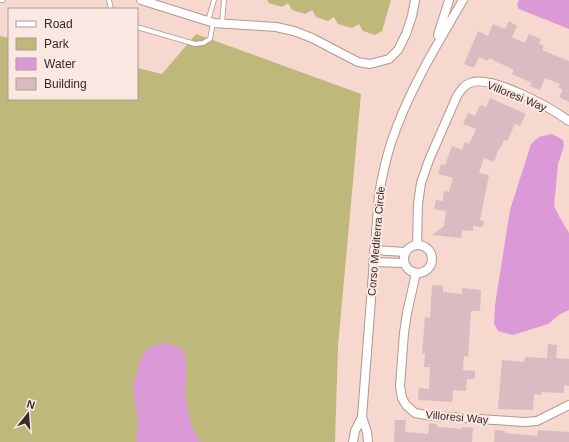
<svg xmlns="http://www.w3.org/2000/svg" width="569" height="442" font-family="Helvetica,sans-serif">
<style>
.green{fill:#beb87b}
.water{fill:#dc99d7}
.building{fill:#dabbc2}
.lines{fill:none;stroke-linecap:round;stroke-linejoin:round}
.service-casing{stroke:#b4978f;stroke-width:5.5}
.minor-casing{stroke:#b4978f;stroke-width:10}
.service{stroke:#fff;stroke-width:4}
.minor{stroke:#fff;stroke-width:8}
.labels{text-anchor:middle;dominant-baseline:central;stroke-width:4;stroke-linejoin:round;paint-order:stroke}
.street-label{font-size:11px;fill:#352a26;stroke:#fbe8e3}
</style>
<rect width="100%" height="100%" fill="#f6d8cf"/>
<!-- green -->
<g class="green">
<polygon points="267,0 391,0 382,31 375,35 363,31 359,24 352,28 338,24 334,17 328,21 316,17 312,10 305,14 292,10 288,3 282,7 269,3"/>
<polygon points="196,34 361,94 338,346 335,442 0,442 0,36 9,38 9,99 137,99 137,68 162,74"/>
</g>
<!-- water -->
<g class="water">
<polygon points="519,0 569,0 569,29 519,9 517,5"/>
<polygon points="552,134 563,140 564,146 558,164 554,206 560,218 569,233 569,310 560,314 548,324 513,335 498,331 494,323 495,305 510,210 531,144 539,137"/>
<polygon points="166,343 183,349 187,367 185,397 191,424 200,442 136,442 138,422 133,387 141,357 151,346"/>
</g>
<!-- building -->
<g class="building">
<polygon points="509,21 517,26 512,37 525,43 529,34 541,39 539,44 544,46 542,50 569,61 569,102 559,97 563,90 558,87 560,84 545,78 540,90 530,86 532,83 512,74 514,70 489,58 488,61 479,57 474,68 464,64 478,31 488,36 493,24 505,29"/>
<polygon points="490,98 526,114 520,126 515,124 507,141 504,140 500,149 499,148 494,162 484,158 479,173 489,175 480,220 484,221 483,227 473,226 473,231 462,230 461,238 432,235 444,226 446,211 434,209 436,200 443,201 444,191 449,192 453,178 438,174 441,164 445,165 452,146 462,150 465,142 469,144 476,129 463,124 468,113 475,116 480,105 486,107"/>
<polygon points="432,285 443,286 443,292 462,294 462,288 481,290 480,311 471,311 468,357 464,356 463,370 475,371 475,379 467,379 466,391 453,390 452,402 418,400 419,388 429,389 430,367 424,367 425,354 422,354 425,317 430,318"/>
<polygon points="548,344 557,345 556,358 569,359 569,386 564,385 564,393 542,392 542,395 534,394 533,410 498,409 502,360 524,362 525,357 547,358"/>
<polygon points="395,420 406,420 405,432 428,434 429,423 437,424 437,427 462,429 462,427 473,428 472,442 394,442"/>
<polygon points="495,430 505,431 505,433 537,436 538,430 569,432 569,442 494,442"/>
</g>
<g class="lines">
<defs>
<g id="service">
<polyline points="0,0 3,0"/>
<polyline points="109,0 111,9"/>
<polyline points="208,21 214,0"/>
<polyline points="222,23 224,0"/>
<polyline points="137,27 195,44 203,43 210,39 213,23"/>
</g>
<g id="minor">
<polyline points="141,0 214,23 276,27 294,31 312,38 358,62 370,64 389,59 398,50 406,34 412,16 415,0"/>
<polyline points="438,35 449,0"/>
<path d="M 417,245 L 418,204 L 421,183 L 429,160 L 457,96 C 461,90 463,86 470,83 C 491,74 551,108 569,121"/>
<circle cx="418" cy="259" r="14"/>
<polyline points="374,250 405,252"/>
<polyline points="373,262 404,263"/>
<polyline points="416,273 407,313 404,333 400,386 402,398 406,405 415,413 432,416 524,422 537,421 569,405"/>
<path d="M 362,417 L 379,194 C 382,177 386,159 391,143 C 408,92 436,46 463,0"/>
<polyline points="353,442 355,431 362,417 367,432 368,442"/>
</g>
</defs>
<!-- service casing -->
<use href="#service" class="service-casing"/>
<!-- minor casing -->
<use href="#minor" class="minor-casing"/>
<!-- service -->
<use href="#service" class="service"/>
<!-- minor -->
<use href="#minor" class="minor"/>
</g>
<g class="labels">
<!-- street labels -->
<g class="street-label">
<text transform="translate(517 96) rotate(22)">Villoresi Way</text>
<text transform="translate(376 241) rotate(-85)">Corso Mediterra Circle</text>
<text transform="translate(457 417) rotate(5)">Villoresi Way</text>
</g>
</g>
<!-- legend -->
<rect x="8" y="8" width="130" height="92" fill="#fbe8e3" stroke="#ac9c97"/>
<rect x="16" y="21" width="20" height="6" fill="#ffffff" stroke="#ac9c97"/>
<text x="44" y="28" font-size="12" fill="#352a26">Road</text>
<rect x="16" y="38" width="20" height="12" fill="#beb87b" stroke="#ac9c97"/>
<text x="44" y="48" font-size="12" fill="#352a26">Park</text>
<rect x="16" y="58" width="20" height="12" fill="#dc99d7" stroke="#ac9c97"/>
<text x="44" y="68" font-size="12" fill="#352a26">Water</text>
<rect x="16" y="78" width="20" height="12" fill="#dabbc2" stroke="#ac9c97"/>
<text x="44" y="88" font-size="12" fill="#352a26">Building</text>
<!-- north arrow -->
<g transform="translate(28 414) rotate(17)" stroke="#fbe8e3" stroke-width="3" paint-order="stroke">
<path d="M0-3L7 15L0 10L-7 15Z" fill="#352a26"/>
<text y="-6" font-size="11" font-weight="bold" text-anchor="middle" fill="#352a26">N</text>
</g>
</svg>
